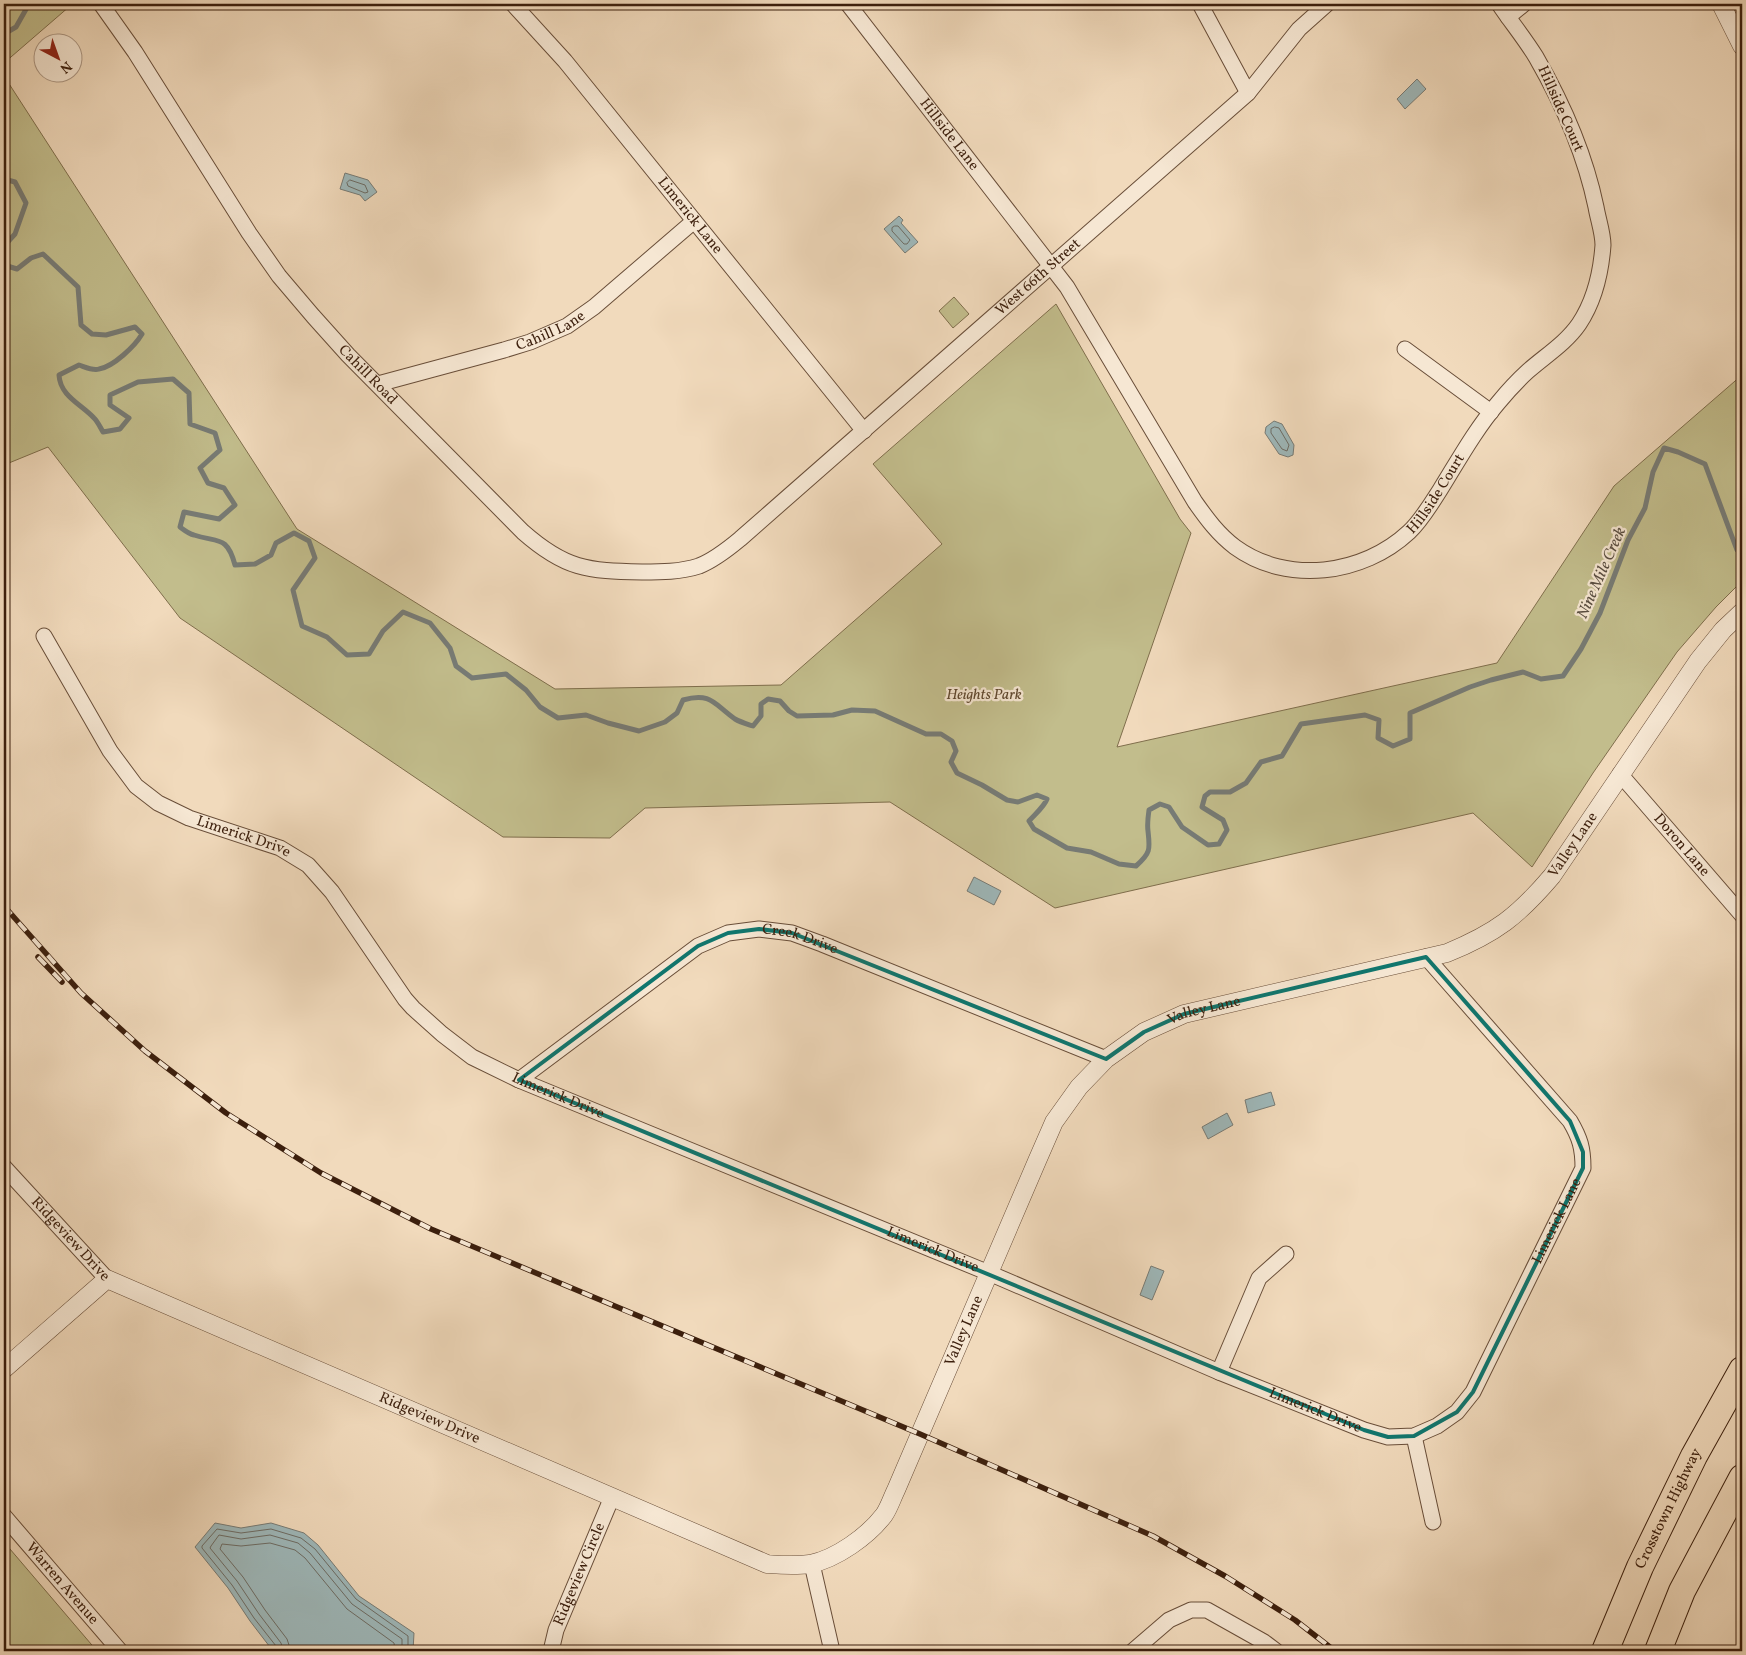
<svg xmlns="http://www.w3.org/2000/svg" width="1746" height="1655" font-family="Vollkorn,serif">
<style>
.green{fill:#c2bd8c;stroke:#7f6e4c}
.water{fill:#9eb8ba;stroke:#777b75}
.lines{fill:none;stroke-linecap:round;stroke-linejoin:round}
.shore{stroke:#6d6c64;stroke-width:1}
.stream{stroke:#777b75;stroke-width:5}
.minor-casing{stroke:#694e39;stroke-width:17}
.tertiary-casing{stroke:#694e39;stroke-width:19}
.motorway-casing{stroke:#3c1f0d;stroke-width:28}
.minor{stroke:#f6e7d3;stroke-width:15}
.tertiary{stroke:#f6e7d3;stroke-width:18}
.motorway{stroke:#f1dabc;stroke-width:26}
.rail-casing{stroke:#3c1f0d;stroke-width:5.5}
.rail{stroke:#f6e7d3;stroke-width:4;stroke-dasharray:11;stroke-linecap:butt}
.marked{fill:none;stroke:#0f766e;stroke-width:4;stroke-linejoin:round}
.labels{text-anchor:middle;dominant-baseline:central;stroke-width:4.5;stroke-linejoin:round;paint-order:stroke}
.street-label{font-size:15px;fill:#3c1f0d;stroke:#f6e7d3}
.park-label{font-size:15px;font-style:italic;fill:#5e462d;stroke:#f6e7d3}
.water-label{font-size:16px;font-style:italic;fill:#594d41;stroke:#f6e7d3}
</style>
<rect width="100%" height="100%" fill="#f1dabc"/>
<filter id="stains"><feTurbulence type="fractalNoise" baseFrequency=".004" numOctaves="4"/><feColorMatrix values="0 0 0 0 .2 0 0 0 0 .09 0 0 0 0 .02 0 0 0 .5 -.17"/></filter>
<radialGradient id="worn" r=".72"><stop offset=".6" stop-color="#630" stop-opacity="0"/><stop offset="1" stop-color="#630" stop-opacity=".3"/></radialGradient>
<!-- green -->
<g class="green">
<polygon points="4,4 69,4 70,6 4,63"/>
<polygon points="4,76 297,529 555,689 781,685 942,544 873,464 1056,304 1180,519 1191,533 1117,747 1497,663 1614,486 1742,375 1742,581 1716,607 1677,652 1593,773 1532,867 1473,813 1055,908 890,802 645,808 610,838 503,837 180,618 48,447 4,465"/>
<polygon points="954,297 969,314 953,328 939,311"/>
<polygon points="4,1542 97,1651 4,1651"/>
</g>
<!-- water -->
<g class="water">
<polygon points="1417,79 1426,89 1405,109 1397,99"/>
<polygon points="345,173 368,180 377,192 365,201 360,195 340,189"/>
<polygon points="899,216 903,220 901,223 918,242 905,253 884,229"/>
<polygon points="1274,421 1282,424 1294,445 1293,455 1288,457 1279,454 1265,433 1266,427"/>
<polygon points="974,877 1001,891 994,905 967,891"/>
<polygon points="1271,1092 1275,1105 1248,1113 1245,1100"/>
<polygon points="1227,1113 1233,1125 1208,1139 1202,1127"/>
<polygon points="1151,1266 1164,1271 1152,1300 1140,1295"/>
<polygon points="215,1523 241,1528 271,1523 304,1533 318,1545 359,1596 414,1633 413,1651 273,1651 250,1621 228,1588 195,1547"/>
</g>
<g class="lines">
<!-- shore -->
<g class="shore">
<polygon points="350,180 365,185 368,192 365,193 348,186 347,183"/>
<polygon points="895,226 898,226 910,240 907,244 904,244 892,231 892,228"/>
<polygon points="1275,427 1279,428 1289,445 1287,451 1282,449 1271,433 1271,429"/>
<polyline points="277,1651 276,1646 254,1618 232,1585 202,1548 202,1546 217,1529 241,1533 271,1529 301,1538 315,1549 356,1599 408,1636 408,1651"/>
<polyline points="283,1651 281,1643 259,1614 237,1581 210,1548 211,1546 219,1535 241,1539 270,1535 298,1543 310,1553 352,1604 402,1639 402,1651"/>
<polyline points="291,1651 287,1639 265,1610 243,1577 220,1549 222,1544 241,1546 270,1543 295,1550 305,1558 347,1609 394,1643 395,1651"/>
</g>
<!-- stream -->
<g class="stream">
<polyline points="4,34 16,27 29,4"/>
<polyline points="4,179 15,182 26,203 15,234 4,246"/>
<path d="M 4,262 L 4,265 L 17,269 L 31,258 L 43,254 L 78,287 L 81,325 L 92,334 L 106,335 L 135,327 L 142,334 C 135,346 113,367 99,369 C 93,371 85,367 79,365 L 59,375 C 60,396 81,404 94,418 C 98,422 100,427 103,432 L 120,429 L 129,418 L 110,405 L 110,395 L 138,382 L 173,379 L 189,393 L 190,424 L 215,433 L 220,450 L 200,468 L 208,483 L 224,488 L 235,505 L 219,519 L 184,512 L 180,527 C 184,530 189,534 194,535 C 218,543 227,535 235,565 L 255,564 L 271,555 L 276,543 L 294,533 L 309,541 L 315,558 L 293,590 L 302,626 L 327,637 L 347,655 L 369,654 L 383,631 L 403,612 L 430,623 L 450,648 L 456,666 L 472,678 L 506,674 L 526,690 L 540,707 L 558,718 L 586,715 L 608,723 L 639,731 L 665,722 L 677,713 L 683,700 C 711,692 714,704 735,719 C 740,722 747,724 753,726 L 761,716 L 761,704 L 768,699 L 780,701 L 789,711 L 797,716 L 833,715 L 852,710 L 875,711 L 926,734 L 941,734 L 952,741 L 956,751 L 951,762 L 957,773 L 982,785 L 1007,800 L 1018,802 L 1037,795 L 1047,799 C 1044,807 1035,814 1029,821 L 1034,829 L 1067,848 L 1091,852 L 1119,864 L 1136,866 C 1151,853 1150,849 1148,831 C 1147,824 1148,817 1149,810 L 1160,804 L 1169,807 L 1182,827 L 1208,845 L 1219,844 L 1227,830 L 1223,820 L 1202,807 L 1205,796 L 1210,792 L 1230,792 L 1246,783 L 1261,762 L 1282,756 L 1301,724 L 1365,715 L 1379,720 L 1378,738 L 1393,746 L 1410,739 L 1410,713 L 1470,687 L 1491,680 L 1523,672 L 1541,679 L 1563,676 L 1581,649 L 1600,613 L 1628,540 L 1645,508 L 1653,472 L 1664,448 L 1678,452 L 1705,464 L 1737,550 L 1742,526"/>
</g>
<defs>
<g id="minor">
<path id="s1" d="M 101,4 L 135,52 L 249,233 L 279,276 L 313,316 L 348,355 L 523,532 C 565,569 587,571 642,572 C 661,572 680,572 699,566 C 714,560 728,549 740,539 L 1248,93 L 1299,29 L 1327,4"/>
<path id="s2" d="M 513,4 L 565,61 L 864,431"/>
<path id="s3" d="M 848,4 L 1067,287 L 1195,502 C 1207,519 1218,534 1235,547 C 1287,585 1363,575 1409,532 C 1421,521 1431,504 1440,490 C 1458,461 1475,430 1498,403 C 1507,392 1517,381 1528,371 C 1545,356 1566,343 1579,324 C 1595,300 1601,273 1603,245 C 1603,233 1598,219 1596,207 C 1585,154 1563,104 1536,57 C 1525,39 1511,22 1499,4"/>
<polyline points="1200,4 1248,93"/>
<polyline points="1508,17 1524,4"/>
<polyline points="1405,349 1491,412"/>
<path id="s4" d="M 378,384 L 504,350 L 530,342 L 567,326 L 594,307 L 694,221"/>
<path id="s5" d="M 44,636 L 110,751 L 136,786 L 158,803 L 189,818 L 280,848 L 308,865 L 332,892 L 405,999 L 413,1008 L 442,1034 L 472,1057 L 519,1080 L 989,1273 L 1219,1372 L 1364,1430 L 1388,1437 L 1414,1436 L 1437,1426 L 1457,1412 L 1473,1392 L 1583,1168 C 1583,1148 1580,1138 1570,1121 L 1426,957"/>
<path id="s6" d="M 1620,774 L 1742,915"/>
<path id="s7" d="M 519,1080 L 698,946 L 728,933 L 759,929 L 792,933 L 822,944 L 1106,1059"/>
<path id="s8" d="M 4,1167 L 107,1279"/>
<polyline points="1219,1372 1259,1278 1286,1254"/>
<polyline points="1414,1436 1433,1522"/>
<path id="s9" d="M 4,1516 L 120,1651"/>
<polyline points="812,1564 832,1651"/>
<path id="s10" d="M 551,1651 L 556,1630 L 612,1497"/>
<polyline points="1133,1651 1169,1620 1191,1610 1207,1610 1264,1642 1276,1651"/>
</g>
<g id="tertiary">
<polyline points="1721,4 1742,46"/>
<path id="s11" d="M 4,1369 L 107,1279 L 767,1564 C 782,1565 795,1566 810,1564 C 836,1559 868,1536 884,1515 C 889,1508 892,1498 896,1490 L 1037,1161 L 1054,1122 L 1079,1087 L 1106,1059 L 1144,1032 L 1184,1014 L 1447,953 C 1496,933 1518,916 1552,876 L 1698,661 L 1723,630 L 1742,612"/>
</g>
<g id="motorway">
<path id="s12" d="M 1605,1651 L 1640,1567 L 1694,1456 L 1742,1370"/>
<polyline points="1658,1651 1682,1591 1742,1478"/>
</g>
</defs>
<!-- minor casing -->
<use href="#minor" class="minor-casing"/>
<!-- tertiary casing -->
<use href="#tertiary" class="tertiary-casing"/>
<!-- motorway casing -->
<use href="#motorway" class="motorway-casing"/>
<!-- minor -->
<use href="#minor" class="minor"/>
<!-- tertiary -->
<use href="#tertiary" class="tertiary"/>
<!-- motorway -->
<use href="#motorway" class="motorway"/>
<defs>
<g id="rail">
<polyline points="4,906 81,993 145,1051 226,1113 321,1173 431,1229 920,1434 1153,1536 1225,1576 1295,1620 1335,1651"/>
<polyline points="38,957 62,982"/>
</g>
</defs>
<!-- rail casing -->
<use href="#rail" class="rail-casing"/>
<!-- rail -->
<use href="#rail" class="rail"/>
</g>
<!-- marked area -->
<path class="marked" d="M 759,929 L 792,933 L 1106,1059 L 1144,1032 L 1184,1014 L 1426,957 L 1570,1121 L 1583,1152 L 1583,1168 L 1473,1392 L 1457,1412 L 1414,1436 L 1388,1437 L 1364,1430 L 519,1080 L 698,946 L 728,933 Z"/>
<g class="labels">
<!-- street labels -->
<g class="street-label">
<text transform="translate(1560 109) rotate(66)">Hillside Court</text>
<text stroke="none"><textPath href="#s3" startOffset="165">Hillside Lane</textPath></text>
<text stroke="none"><textPath href="#s2" startOffset="276">Limerick Lane</textPath></text>
<text stroke="none"><textPath href="#s1" startOffset="1312">West 66th Street</textPath></text>
<text stroke="none"><textPath href="#s4" startOffset="181">Cahill Lane</textPath></text>
<text stroke="none"><textPath href="#s1" startOffset="458">Cahill Road</textPath></text>
<text stroke="none"><textPath href="#s3" startOffset="904">Hillside Court</textPath></text>
<text stroke="none"><textPath href="#s5" startOffset="296">Limerick Drive</textPath></text>
<text stroke="none"><textPath href="#s11" startOffset="2029">Valley Lane</textPath></text>
<text stroke="none"><textPath href="#s6" startOffset="94">Doron Lane</textPath></text>
<text stroke="none"><textPath href="#s7" startOffset="330">Creek Drive</textPath></text>
<text stroke="none"><textPath href="#s11" startOffset="1610">Valley Lane</textPath></text>
<text stroke="none"><textPath href="#s5" startOffset="716">Limerick Drive</textPath></text>
<text stroke="none"><textPath href="#s5" startOffset="1905">Limerick Lane</textPath></text>
<text stroke="none"><textPath href="#s8" startOffset="98">Ridgeview Drive</textPath></text>
<text stroke="none"><textPath href="#s5" startOffset="1121">Limerick Drive</textPath></text>
<text stroke="none"><textPath href="#s11" startOffset="1190">Valley Lane</textPath></text>
<text stroke="none"><textPath href="#s5" startOffset="1536">Limerick Drive</textPath></text>
<text stroke="none"><textPath href="#s11" startOffset="488">Ridgeview Drive</textPath></text>
<text stroke="none"><textPath href="#s12" startOffset="156">Crosstown Highway</textPath></text>
<text stroke="none"><textPath href="#s10" startOffset="82">Ridgeview Circle</textPath></text>
<text stroke="none"><textPath href="#s9" startOffset="89">Warren Avenue</textPath></text>
</g>
<!-- park labels -->
<g class="park-label">
<text x="984" y="695">Heights Park</text>
</g>
<!-- water labels -->
<g class="water-label">
<text transform="translate(1602 573) rotate(-66)">Nine Mile Creek</text>
</g>
</g>
<!-- margin -->
<rect width="1746" height="1655" fill="none" stroke="#f1dabc" stroke-width="20"/>
<rect x="5" y="5" width="1736" height="1645" fill="none" stroke="#3c1f0d" stroke-width="2.5"/>
<rect x="10" y="10" width="1726" height="1635" fill="none" stroke="#3c1f0d"/>
<!-- north arrow -->
<g transform="translate(58 58) rotate(139)"><circle r="24" fill="#f6e7d3" stroke="#ac9784"/>
<path d="M0-4L9 19L0 12L-9 19Z" fill="#8f2418"/>
<text y="-8" font-size="14" font-weight="bold" text-anchor="middle" fill="#3c1f0d">N</text>
</g>
<rect width="100%" height="100%" filter="url(#stains)"/>
<rect width="100%" height="100%" fill="url(#worn)"/>
</svg>
